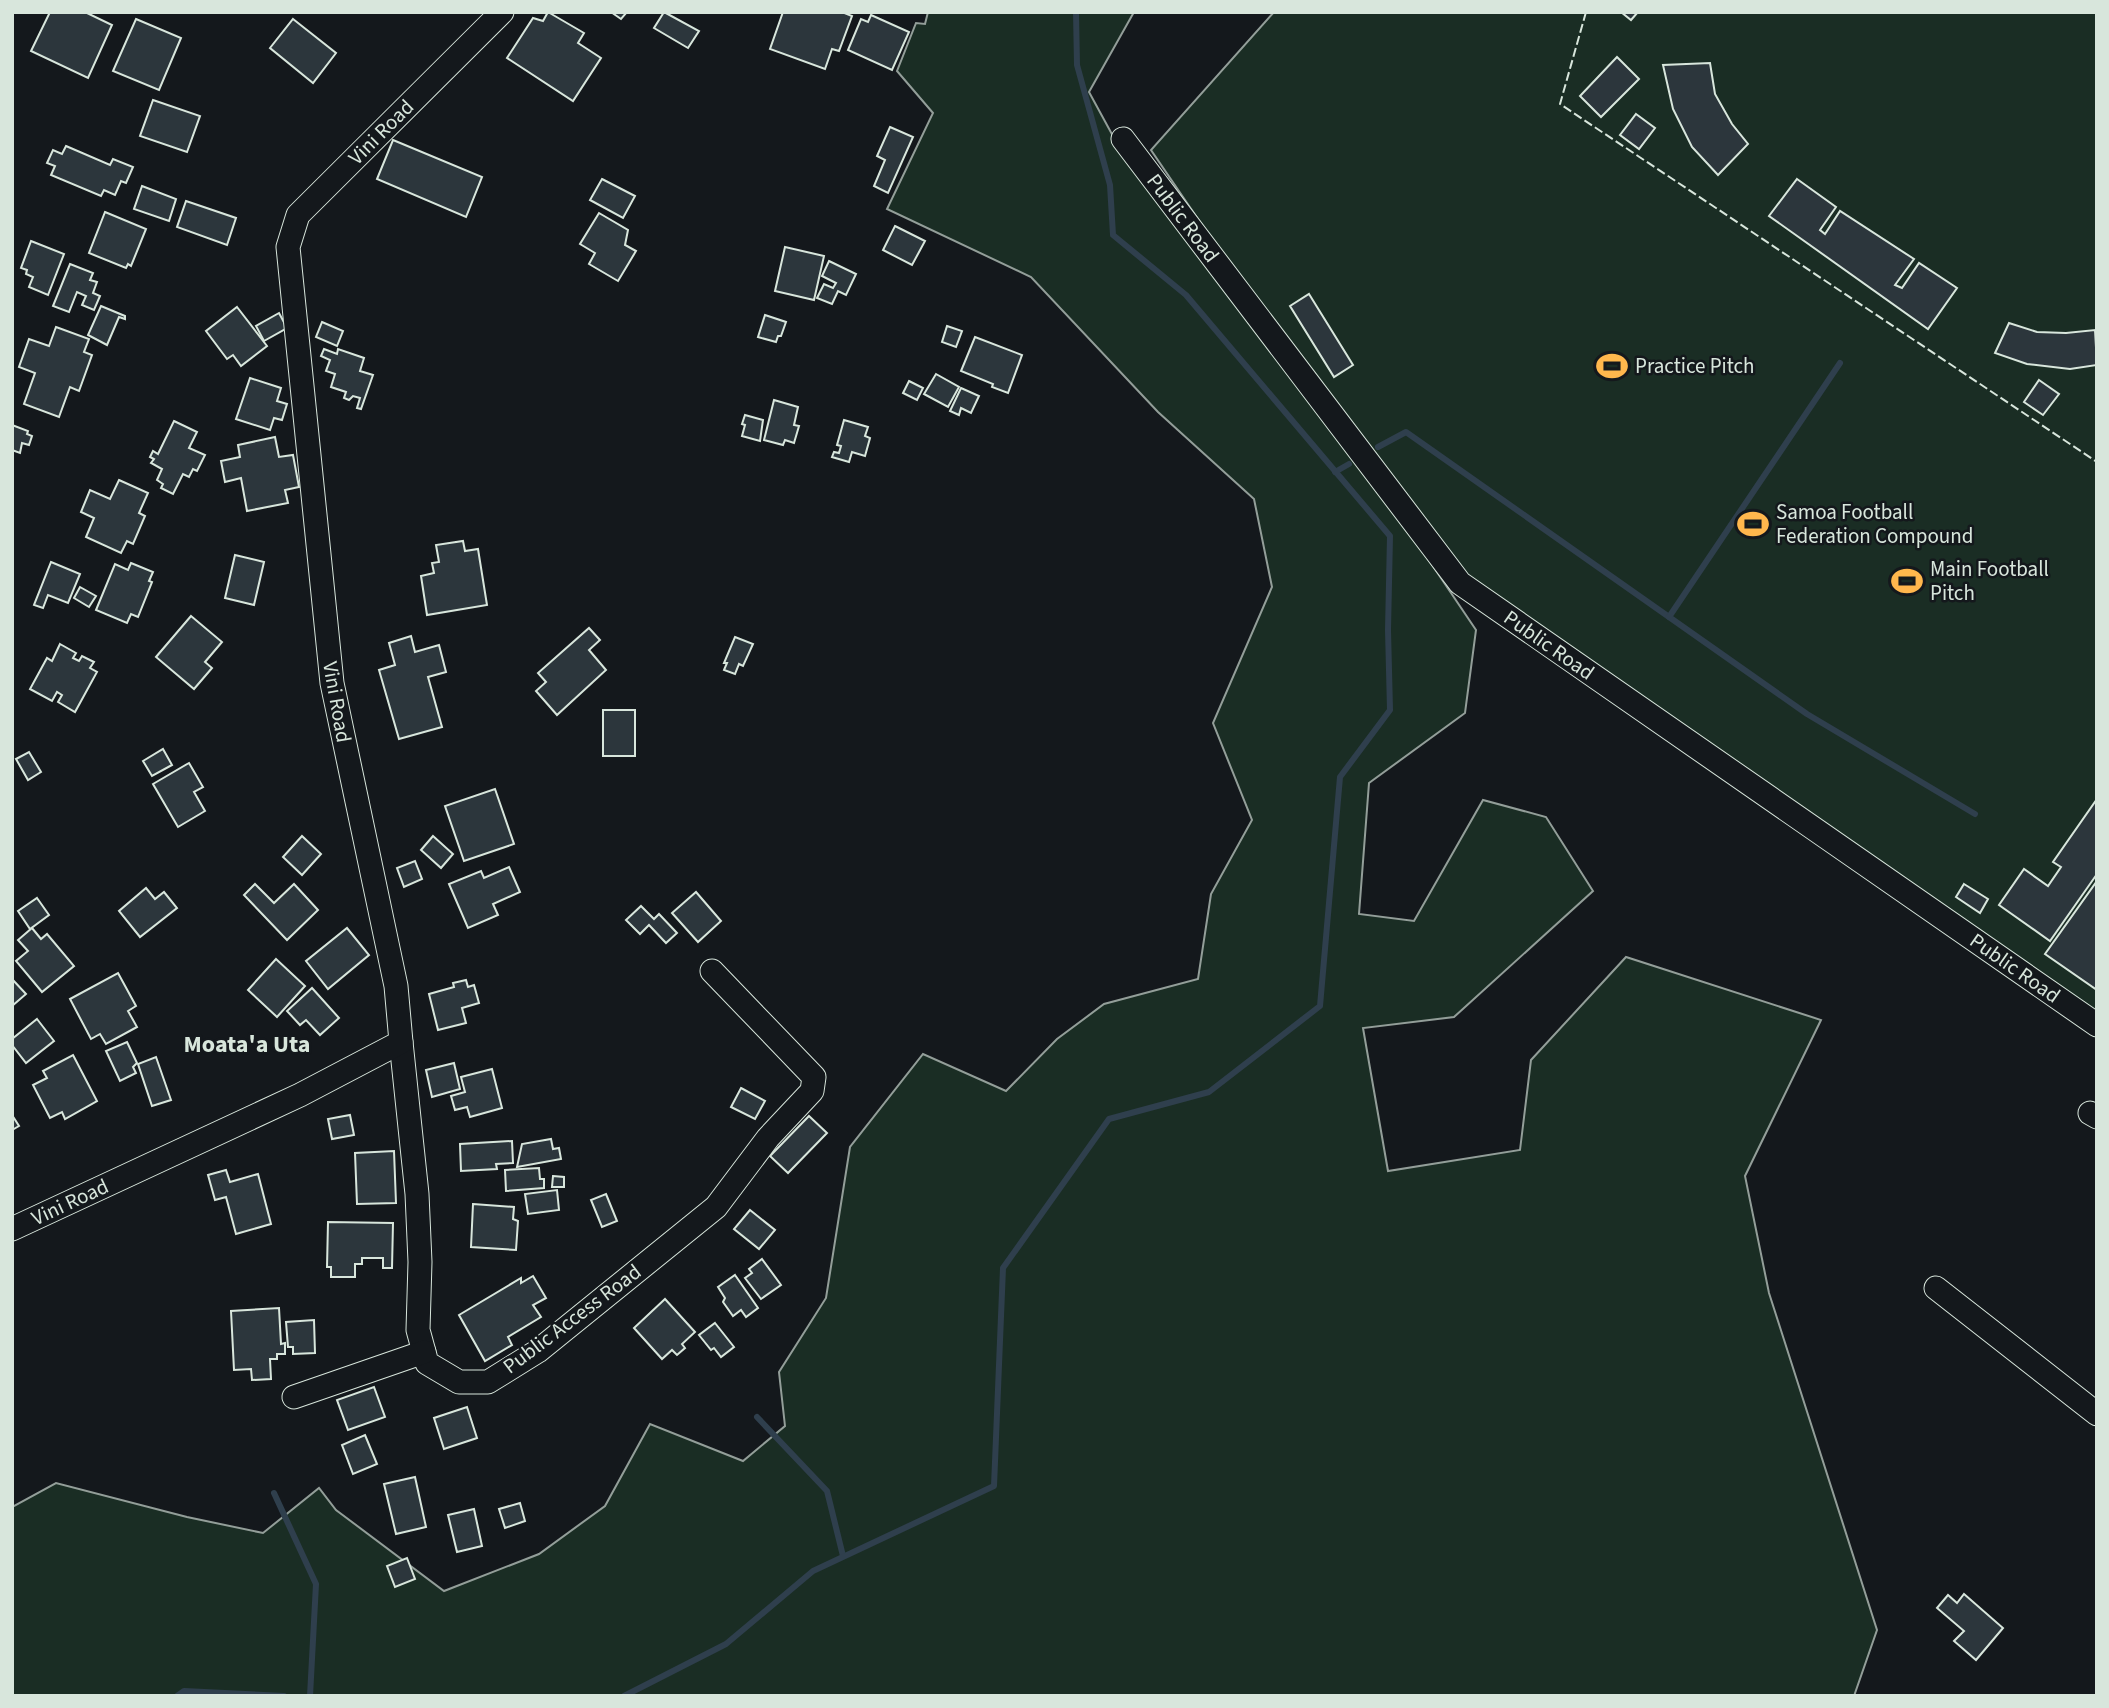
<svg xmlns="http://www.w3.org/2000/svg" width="2109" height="1708" font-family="'Source Sans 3',sans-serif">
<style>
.green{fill:#1a2d24;stroke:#939e99;stroke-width:2}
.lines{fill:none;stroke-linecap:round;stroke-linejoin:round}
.stream{stroke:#2f3f4d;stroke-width:6}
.building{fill:#2c363c;stroke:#d8e6dc;stroke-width:2}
.minor-casing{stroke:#d8e6dc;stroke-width:25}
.minor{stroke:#14181c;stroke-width:23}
.fence{stroke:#d8e6dc;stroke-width:2;stroke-dasharray:9 3.5;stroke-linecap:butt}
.labels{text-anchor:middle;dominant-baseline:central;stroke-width:5;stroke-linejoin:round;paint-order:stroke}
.street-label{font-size:21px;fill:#d8e6dc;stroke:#14181c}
.poi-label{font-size:21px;fill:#d8e6dc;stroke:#14181c;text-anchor:start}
.quarter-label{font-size:24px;font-weight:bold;fill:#d8e6dc;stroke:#14181c}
</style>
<rect width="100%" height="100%" fill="#14181c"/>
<!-- green -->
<polygon class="green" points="928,12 1134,12 1089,92 1126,160 1296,363 1151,150 1274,12 2097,12 2097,1016 1420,547 1476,630 1465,713 1369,783 1359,914 1414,921 1483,800 1546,817 1593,891 1454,1017 1363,1028 1388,1171 1520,1150 1531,1060 1626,957 1821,1020 1745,1176 1769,1293 1877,1630 1854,1696 12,1696 12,1507 56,1483 187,1517 263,1533 319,1488 336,1510 444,1591 539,1554 605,1506 650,1424 743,1461 785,1426 779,1372 826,1298 850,1147 923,1054 1006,1091 1057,1039 1104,1004 1198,979 1211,894 1252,820 1213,723 1272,587 1254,499 1158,412 1031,277 887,209 933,113 897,71 916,23 925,24"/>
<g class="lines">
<!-- stream -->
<g class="stream">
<polyline points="1378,447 1406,432 1807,714 1975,814"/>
<polyline points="1335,472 1349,464"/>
<polyline points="1669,617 1840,363"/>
<polyline points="757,1417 827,1491 843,1556"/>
<polyline points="274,1493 316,1584 310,1696"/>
<polyline points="177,1696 184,1691 284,1696"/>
<polyline points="624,1696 726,1644 813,1571 994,1486 1003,1268 1109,1119 1209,1092 1320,1006 1340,777 1390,710 1388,630 1390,536 1186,295 1113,235 1110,185 1077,65 1076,12"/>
</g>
</g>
<!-- building -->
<g class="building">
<polygon points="50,12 85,12 112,25 88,78 31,51"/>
<polygon points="548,12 584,33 578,43 601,58 573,101 507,58 533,18 543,21"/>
<polygon points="611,12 627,12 621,19"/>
<polygon points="664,12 699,31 688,48 654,28"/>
<polygon points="783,12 842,12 852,16 839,51 832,49 825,69 770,49"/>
<polygon points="1621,12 1638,12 1631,20"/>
<polygon points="871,15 909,32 892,70 848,50 861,19 868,22"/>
<polygon points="136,19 181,38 159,90 113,71"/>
<polygon points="293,19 336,53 313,83 270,48"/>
<polygon points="1617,57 1639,79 1601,117 1580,96"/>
<polygon points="1710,63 1715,94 1732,124 1748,144 1718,175 1692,147 1673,109 1663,65"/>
<polygon points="153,100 200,116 187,152 140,136"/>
<polygon points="1636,114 1655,128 1639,149 1620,135"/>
<polygon points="890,127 913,137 888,193 874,186 885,160 877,156"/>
<polygon points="393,140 482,177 466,217 377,179"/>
<polygon points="66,146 110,165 113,159 133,167 126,183 121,181 115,195 104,190 101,196 51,175 55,166 47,163 53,150 62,154"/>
<polygon points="602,179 635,196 623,218 590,200"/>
<polygon points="1797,179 1836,207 1820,230 1825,234 1840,211 1914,259 1895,285 1902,288 1919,263 1957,288 1928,329 1769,216"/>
<polygon points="142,186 176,199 169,221 134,209"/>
<polygon points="186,201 236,218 227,245 177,227"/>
<polygon points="105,212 146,229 131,266 128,264 126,268 89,253"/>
<polygon points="599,213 628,230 625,245 636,251 618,281 589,264 595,253 580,244"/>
<polygon points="895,226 925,241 912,265 883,250"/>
<polygon points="31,241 64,254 48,295 29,287 33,277 26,274 27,270 21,268"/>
<polygon points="785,247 824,256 814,300 775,291"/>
<polygon points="829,261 856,274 846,295 838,291 832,304 817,298 824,284 833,288 836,283 822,276"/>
<polygon points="70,264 93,273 90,280 97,282 93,293 100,296 94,310 82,305 86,296 77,292 69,312 53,306"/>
<polygon points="1309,294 1353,365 1334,377 1290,306"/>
<polygon points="101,306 125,316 125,319 119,317 107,345 88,335"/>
<polygon points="237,307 267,346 241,366 233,355 227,359 206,331"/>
<polygon points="279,313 287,328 264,341 256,326"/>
<polygon points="765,315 786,322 781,336 778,336 776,342 758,337"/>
<polygon points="322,322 343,331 337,346 316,337"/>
<polygon points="2009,323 2037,332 2066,333 2095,330 2097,365 2070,369 2027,364 1995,353"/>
<polygon points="947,326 962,331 956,347 942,342"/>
<polygon points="56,327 89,339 84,352 92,355 79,391 70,387 59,417 24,404 35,373 19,367 29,339 49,346"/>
<polygon points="975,337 1022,355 1008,393 992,387 993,384 961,371"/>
<polygon points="324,349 337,354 338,349 364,358 360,371 373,375 361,409 357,408 360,398 353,396 349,400 344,398 346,392 331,387 335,374 326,371 330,360 321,356"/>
<polygon points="936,374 959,387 948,407 924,394"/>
<polygon points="250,378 281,388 277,401 287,404 282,420 274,418 270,430 236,419"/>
<polygon points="2039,380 2059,394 2043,415 2024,402"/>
<polygon points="909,381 923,388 917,400 903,393"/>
<polygon points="961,388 979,396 971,413 961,408 959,415 950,411"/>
<polygon points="774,400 798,407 794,425 799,426 794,443 785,440 783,445 764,440"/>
<polygon points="745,415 763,420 760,441 742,436 745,425 742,424"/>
<polygon points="844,420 868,427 865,436 870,438 865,456 852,452 849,462 832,457 834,452 839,453 841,446 837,445"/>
<polygon points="174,421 197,432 189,448 205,455 197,471 193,469 189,477 183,474 173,494 161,488 163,484 157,480 162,469 151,463 154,459 150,457 153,451 158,454"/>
<polygon points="12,425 28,431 27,434 32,436 29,445 22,443 20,453 12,450"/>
<polygon points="275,437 279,457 293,455 299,487 285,490 288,503 247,511 241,478 225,482 221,461 240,457 238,445"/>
<polygon points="119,480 148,493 139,513 145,516 133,544 127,541 121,553 86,537 94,518 81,512 90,490 110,499"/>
<polygon points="463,541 465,551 478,549 487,605 427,615 421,576 434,573 432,563 439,562 436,545"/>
<polygon points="235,555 264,562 254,605 225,598"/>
<polygon points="51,562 80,574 68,603 48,595 43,608 34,605"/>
<polygon points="131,563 153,572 149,581 152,582 138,617 131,614 127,623 96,610 115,564 128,570"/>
<polygon points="80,587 96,596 89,607 74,598"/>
<polygon points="191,616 222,642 205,662 212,668 194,689 156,657"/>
<polygon points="589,628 600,640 589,650 606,670 557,715 536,691 546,682 538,673"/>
<polygon points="411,636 415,652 439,645 446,672 428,677 442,727 399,739 379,670 395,665 389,643"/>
<polygon points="735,637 753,644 743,666 739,664 735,674 724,670 727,663 724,663"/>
<polygon points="60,644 76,653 73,658 79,661 82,656 94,662 90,668 97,672 75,712 58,702 62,695 57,692 52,701 30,689 47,658 52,661"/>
<rect x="603" y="710" width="32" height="46"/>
<polygon points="163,749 172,765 152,776 143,761"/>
<polygon points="29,752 41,772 28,780 16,759"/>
<polygon points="189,763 203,787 194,792 205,811 178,827 153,784"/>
<polygon points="495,789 514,844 464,861 445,806"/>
<polygon points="2097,799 2097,874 2050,941 1999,905 2024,869 2048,886 2061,867 2053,862"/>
<polygon points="302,836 321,854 302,875 283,857"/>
<polygon points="433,836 453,854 441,868 421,850"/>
<polygon points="415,861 422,879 404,887 397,868"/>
<polygon points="509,867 520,892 493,904 498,915 468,928 449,884 481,871 484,878"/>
<polygon points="2097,881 2097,990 2045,954"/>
<polygon points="255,884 274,903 294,884 318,910 287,940 244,895"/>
<polygon points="1964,884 1988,899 1980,913 1956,897"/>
<polygon points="146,888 155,899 164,892 177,908 140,937 119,911"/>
<polygon points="696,892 721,921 698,942 672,913"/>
<polygon points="37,898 49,915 30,929 18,911"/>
<polygon points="641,906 654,919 659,914 677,933 666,943 649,925 640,934 626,920"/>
<polygon points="32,928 41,939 47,934 74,966 42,992 16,961 28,951 18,940"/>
<polygon points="347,928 369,955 328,989 306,961"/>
<polygon points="276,959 305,986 277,1017 248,990"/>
<polygon points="118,973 136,1006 128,1011 137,1027 106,1044 100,1034 91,1039 70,999"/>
<polygon points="12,979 26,994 12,1006"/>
<polygon points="466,980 468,987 474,985 479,1003 462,1008 466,1023 438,1030 429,994 454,987 453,983"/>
<polygon points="312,988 339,1018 320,1035 306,1020 300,1025 287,1011"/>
<polygon points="37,1019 54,1041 26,1063 12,1045 12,1039"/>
<polygon points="127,1042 137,1063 133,1067 136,1073 120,1081 106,1051"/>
<polygon points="73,1055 97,1101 65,1119 62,1112 50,1118 33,1085 47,1078 43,1071"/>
<polygon points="156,1057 171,1100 152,1106 138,1064"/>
<polygon points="454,1063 460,1089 432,1097 426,1070"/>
<polygon points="492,1069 502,1108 470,1117 467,1107 455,1110 451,1096 465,1092 461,1077"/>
<polygon points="741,1088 765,1101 755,1119 731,1107"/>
<polygon points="12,1115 19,1126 12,1130"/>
<polygon points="350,1115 354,1135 332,1139 328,1119"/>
<polygon points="809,1116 827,1133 788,1173 770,1156"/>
<polygon points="551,1139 553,1149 559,1148 561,1159 517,1167 522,1144"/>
<polygon points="512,1141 513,1163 496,1164 497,1169 461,1171 460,1144"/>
<polygon points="394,1151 396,1203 357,1204 355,1153"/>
<polygon points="539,1168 540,1179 544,1179 544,1188 506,1191 505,1170"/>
<polygon points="226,1170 230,1182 258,1174 271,1224 236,1234 226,1197 215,1200 208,1175"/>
<polygon points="553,1176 564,1177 564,1187 552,1187"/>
<polygon points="557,1190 559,1210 528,1214 525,1194"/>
<polygon points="606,1194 617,1221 602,1227 591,1200"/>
<polygon points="473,1204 514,1207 513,1219 518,1221 516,1250 471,1247"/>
<polygon points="750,1210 775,1230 759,1249 734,1229"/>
<polygon points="328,1222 393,1223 392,1268 383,1268 383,1258 362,1258 362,1264 355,1264 355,1277 331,1277 331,1267 327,1267"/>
<polygon points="762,1259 781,1285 761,1299 745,1278 752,1273 749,1269"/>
<polygon points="735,1275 758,1308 746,1317 741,1310 733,1316 723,1302 725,1298 718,1287"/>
<polygon points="533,1276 546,1298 533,1305 541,1317 508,1337 512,1345 485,1361 459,1315 521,1278 521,1283"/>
<polygon points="665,1299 695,1332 682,1344 685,1348 677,1355 672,1350 662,1359 634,1328"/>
<polygon points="279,1308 281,1344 285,1343 285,1354 277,1354 277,1359 270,1359 271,1379 252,1380 251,1369 234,1370 231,1311"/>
<polygon points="314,1320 315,1353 293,1354 293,1347 288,1347 286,1322"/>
<polygon points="715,1323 734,1347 721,1357 714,1348 711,1350 699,1335"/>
<polygon points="374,1387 385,1417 348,1430 337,1400"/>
<polygon points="467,1407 477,1438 444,1449 434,1418"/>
<polygon points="365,1435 377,1464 353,1474 342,1445"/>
<polygon points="415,1477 426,1527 396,1534 384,1484"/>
<polygon points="520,1503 525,1521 505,1528 499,1509"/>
<polygon points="474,1509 482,1546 457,1552 448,1515"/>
<polygon points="407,1558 415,1579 395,1587 387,1566"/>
<polygon points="1964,1594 2003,1628 1976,1660 1954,1641 1964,1631 1937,1608 1948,1595 1957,1603"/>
</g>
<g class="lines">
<defs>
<g id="minor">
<polyline points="1123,139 1460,583 2097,1025"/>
<polyline points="401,1042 417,1194 420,1262 418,1330 427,1363 459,1382 488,1382 538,1351 716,1207 768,1138 812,1091 814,1077 712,971"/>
<polyline points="2090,1113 2097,1117"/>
<polyline points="12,1229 300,1095 401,1042 396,986 332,683 288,247 298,215 502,12"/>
<polyline points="1936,1288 2097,1414"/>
<polyline points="294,1397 424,1352"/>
</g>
</defs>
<!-- minor casing -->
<use href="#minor" class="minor-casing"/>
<!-- minor -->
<use href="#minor" class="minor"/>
<!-- fence -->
<polyline class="fence" points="1586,12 1560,104 2097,462"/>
</g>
<!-- icons -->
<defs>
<symbol id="stadium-bare" viewBox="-9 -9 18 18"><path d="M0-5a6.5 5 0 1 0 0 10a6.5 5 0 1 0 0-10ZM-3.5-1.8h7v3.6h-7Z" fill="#ffb74d" stroke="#14181c" stroke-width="2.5" paint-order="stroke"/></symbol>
</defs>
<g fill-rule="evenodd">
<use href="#stadium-bare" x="1590" y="344" width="44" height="44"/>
<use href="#stadium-bare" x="1731" y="502" width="44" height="44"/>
<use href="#stadium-bare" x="1885" y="559" width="44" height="44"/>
</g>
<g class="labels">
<!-- street labels -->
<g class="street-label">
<text transform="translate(381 132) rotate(-45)">Vini Road</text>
<text transform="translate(1183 218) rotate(53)">Public Road</text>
<text transform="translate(1549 645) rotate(35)">Public Road</text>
<text transform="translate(337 702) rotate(80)">Vini Road</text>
<text transform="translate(2015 968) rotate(35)">Public Road</text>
<text transform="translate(70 1202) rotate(-25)">Vini Road</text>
<text transform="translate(572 1319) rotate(-37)">Public Access Road</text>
</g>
<!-- poi labels -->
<g class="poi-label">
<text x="1635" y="366">Practice Pitch</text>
<text x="1776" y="512">Samoa Football<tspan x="1776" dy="24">Federation Compound</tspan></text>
<text x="1930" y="569">Main Football<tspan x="1930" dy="24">Pitch</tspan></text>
</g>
<!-- quarter labels -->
<g class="quarter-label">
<text x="247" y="1044">Moata'a Uta</text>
</g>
</g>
<!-- border -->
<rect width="2109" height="1708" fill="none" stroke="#d8e6dc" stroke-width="28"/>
</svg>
